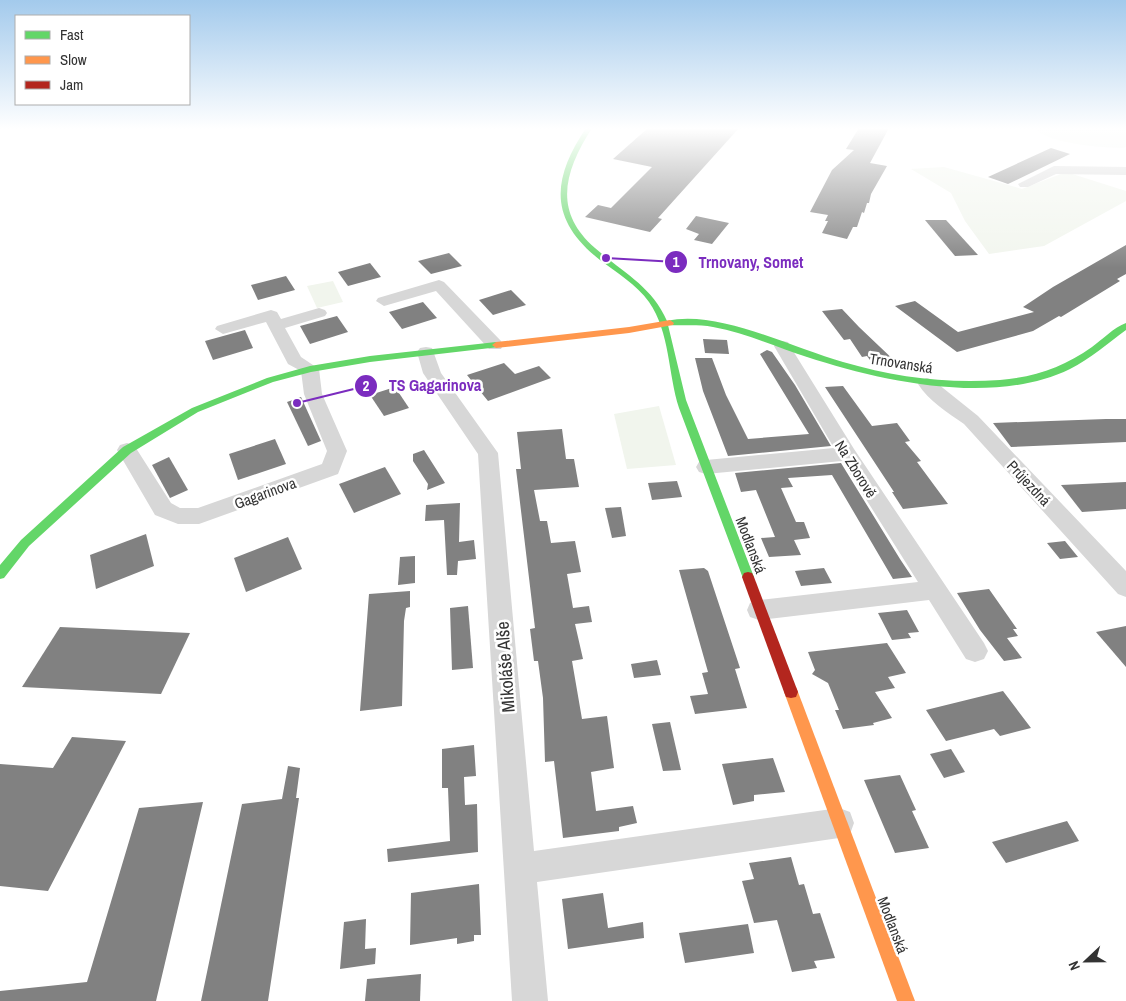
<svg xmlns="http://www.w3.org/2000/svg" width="1126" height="1001" font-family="'Archivo Narrow',sans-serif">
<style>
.green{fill:#f1f5ed}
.building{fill:#818181}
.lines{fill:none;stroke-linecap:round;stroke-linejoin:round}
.street{fill:#d7d7d7;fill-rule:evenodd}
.fast{fill:#63d668;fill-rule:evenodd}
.slow{fill:#ff974d;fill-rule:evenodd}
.jam{fill:#b3261e;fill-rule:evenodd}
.labels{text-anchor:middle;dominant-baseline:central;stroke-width:5;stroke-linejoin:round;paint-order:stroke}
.street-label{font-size:15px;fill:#333;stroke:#fff}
.near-street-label{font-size:18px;fill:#333;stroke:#fff}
.leader{fill:none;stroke:#7b2cbf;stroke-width:2}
.callout-dot{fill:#7b2cbf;stroke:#fff;stroke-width:2}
.mark-label{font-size:15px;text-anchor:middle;font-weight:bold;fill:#fff}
.callout-label{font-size:16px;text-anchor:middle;font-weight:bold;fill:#7b2cbf;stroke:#fff;stroke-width:5;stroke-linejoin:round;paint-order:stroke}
</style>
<rect width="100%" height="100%" fill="#fff"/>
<!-- green -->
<g class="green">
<path d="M 1036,128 L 1126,128 L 1126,147 L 1122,148 C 1105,148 1043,143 1036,128 Z"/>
<polygon points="944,167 1022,189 1066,172 1126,191 1126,201 1044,246 989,254 965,221 951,193 911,169"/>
<polygon points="333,281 343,302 317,308 307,286"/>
<polygon points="659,406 676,465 627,469 614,414"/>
</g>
<!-- building -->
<g class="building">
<polygon points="648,128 739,128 658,218 662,219 650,232 585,217 598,205 611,208 652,167 613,159"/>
<polygon points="859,128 889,128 870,163 887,166 871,194 869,203 867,203 864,213 862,212 857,227 853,227 847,239 822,233 828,221 825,221 828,215 810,212 832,170 854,150 846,149"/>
<polygon points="1051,148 1070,154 1008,184 988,177"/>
<polygon points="696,216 729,223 712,244 694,240 699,234 686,229"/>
<polygon points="925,220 946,220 978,255 955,256"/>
<polygon points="1126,245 1126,274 1117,279 1120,281 1061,317 1059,316 1033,331 957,352 895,306 915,301 958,332 1034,312 1023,307 1053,287"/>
<polygon points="449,253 462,266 431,274 418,261"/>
<polygon points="370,263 381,277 348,286 338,272"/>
<polygon points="286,276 295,290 258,300 251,285"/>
<polygon points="511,290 526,305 493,315 479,300"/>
<polygon points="423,302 437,318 402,329 389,312"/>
<polygon points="842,309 859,327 899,365 884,367 873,364 867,356 862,357 850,339 844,340 822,311"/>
<polygon points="337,316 348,332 310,344 300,326"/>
<polygon points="245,330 253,348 213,360 205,341"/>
<polygon points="703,339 727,340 729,354 705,353"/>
<polygon points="767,350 772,352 795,385 831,446 728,456 703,391 695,358 712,358 726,395 748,439 809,434 760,354"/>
<polygon points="504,363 515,374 539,366 551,378 488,401 467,375"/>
<polygon points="843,386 872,426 897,423 910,441 905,442 921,461 917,462 948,504 903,509 892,492 894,492 825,387"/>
<polygon points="395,387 409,408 384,416 370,395"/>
<polygon points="301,397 321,441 308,446 287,402"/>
<polygon points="1106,419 1126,419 1126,442 1011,447 993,423"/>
<polygon points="562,429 566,459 574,459 579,487 534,490 540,521 547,521 551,543 575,541 581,572 567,574 573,608 589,606 592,622 575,624 583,659 572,661 582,719 607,716 614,768 591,772 596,811 633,806 637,823 619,827 619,831 563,838 554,761 545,762 543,698 538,661 534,661 530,629 535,628 516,469 521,469 517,432"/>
<polygon points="275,439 286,464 238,480 229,454"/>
<polygon points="424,450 445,483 427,490 428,484 413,461 413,454"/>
<polygon points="169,457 188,490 170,498 152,465"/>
<polygon points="841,463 900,559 912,577 893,579 832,475 788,478 793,487 781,488 796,522 804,522 810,538 794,540 801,555 769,557 761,538 775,537 756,490 741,492 735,473"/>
<polygon points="385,467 401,494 354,513 339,484"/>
<polygon points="677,481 682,497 652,500 648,483"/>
<polygon points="1126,482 1126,509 1082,512 1061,485"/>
<polygon points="460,503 459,542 474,540 476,559 458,561 457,575 447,575 444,520 425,521 426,505"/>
<polygon points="621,507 626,536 612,538 605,508"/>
<polygon points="146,534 154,566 96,589 90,555"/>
<polygon points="288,537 302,569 246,592 234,558"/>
<polygon points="1065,541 1078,557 1060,559 1047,543"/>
<polygon points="415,556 415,583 398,585 400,557"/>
<polygon points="704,568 708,571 740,668 735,669 747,708 695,714 690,696 708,694 702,673 708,672 679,570"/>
<polygon points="824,568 832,583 801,586 795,571"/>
<polygon points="989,589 1017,629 1013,629 1018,636 1007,638 1022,658 1004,661 980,630 957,593"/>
<polygon points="410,591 410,607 406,608 404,621 402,706 360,711 369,594"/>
<polygon points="468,606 473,668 452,670 450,608"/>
<polygon points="907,610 919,632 908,633 911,638 892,640 878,613"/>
<polygon points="1126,626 1126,667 1096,632"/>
<polygon points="60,627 190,633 161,694 22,687"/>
<polygon points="887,643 906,673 888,677 895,688 875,692 892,718 873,723 874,725 843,729 835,710 839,710 828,683 812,674 815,670 808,652"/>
<polygon points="657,660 661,675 634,678 631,664"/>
<polygon points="1003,691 1031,728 1000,736 994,729 946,741 926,710"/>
<polygon points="670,722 681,770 663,771 652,724"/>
<polygon points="72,737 126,741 48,891 0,886 0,764 53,768"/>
<polygon points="474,745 476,776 464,777 465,805 477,804 478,852 388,862 387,849 450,841 448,788 442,788 442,749"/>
<polygon points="951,749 965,772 944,778 930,754"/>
<polygon points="773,758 785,792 754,795 754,801 733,805 722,764"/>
<polygon points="288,766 300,768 296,798 299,798 268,1001 201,1001 242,804 282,799"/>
<polygon points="900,775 916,810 912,811 929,848 895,853 864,780"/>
<polygon points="203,802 156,1001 0,1001 0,991 87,982 139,808"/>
<polygon points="1067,821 1079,841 1006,863 992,842"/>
<polygon points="791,857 799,885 804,884 813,914 820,913 835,958 814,961 817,968 792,972 777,920 754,923 742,881 754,879 749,863"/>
<polygon points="479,884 481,935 474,935 474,941 457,944 457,938 410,945 411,893"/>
<polygon points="603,893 608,928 643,922 644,938 568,949 562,899"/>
<polygon points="366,919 365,949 376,948 375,964 340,969 344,922"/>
<polygon points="748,924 754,953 685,963 679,933"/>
<polygon points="421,974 420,1001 365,1001 367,979"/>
</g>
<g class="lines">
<!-- street -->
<g class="street">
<polygon points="1054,166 1126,167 1126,175 1056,174 1028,187 1020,187 1018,184"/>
<polygon points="439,280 444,282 501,341 503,345 501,349 489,349 436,291 384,306 376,301 378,298"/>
<polygon points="319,308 325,310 327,313 325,316 285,328 301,357 319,369 322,394 347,451 338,474 199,524 178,524 155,515 117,450 120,445 127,443 134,445 171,503 180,508 198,508 322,464 327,451 304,394 301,371 288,364 266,322 223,334 215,329 217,326 271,310 277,312 281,319"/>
<polygon points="782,341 788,342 790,346 854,449 984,643 988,651 984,659 975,662 966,659 929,600 759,620 750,617 747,610 750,603 759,600 918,582 842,461 706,474 699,472 696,467 699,462 706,460 834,448 774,346 776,342"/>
<polygon points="426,347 432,348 441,373 498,453 534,851 839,808 850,812 854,823 850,834 839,838 537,882 548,1001 512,1001 478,454 423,373 417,352 420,348"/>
<path d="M 927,378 L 933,380 L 978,416 L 1126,571 L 1126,597 L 1118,594 L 964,424 C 948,413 929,401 918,384 L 921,380 Z"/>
</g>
<!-- fast -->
<g class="fast">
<path d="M 586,128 L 592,128 C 565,170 552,211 595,248 C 623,273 651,285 667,321 C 717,309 793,348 843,362 C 895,377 946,384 1000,380 C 1035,377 1064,367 1092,347 C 1102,340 1114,327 1126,323 L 1126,330 C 1108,343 1090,359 1070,369 C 994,406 884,382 807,357 C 776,347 746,333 713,327 C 698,324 683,326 668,325 L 686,400 L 754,577 L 752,581 L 748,582 L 744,581 L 679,408 C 668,374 670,332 649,302 C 636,284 617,273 600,260 C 548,219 552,179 586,128 Z"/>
<polygon points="496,342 500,345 499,347 370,362 311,372 273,382 198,412 131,453 29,546 4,578 0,579 0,565 21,540 123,447 192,408 267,378 310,366 370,356"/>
</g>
<!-- slow -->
<g class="slow">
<polygon points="670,320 674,323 673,325 629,333 496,348 492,345 496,342 629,327"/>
<polygon points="791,686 796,687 798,692 915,1001 897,1001 784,692 786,687"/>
</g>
<!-- jam -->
<polygon class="jam" points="748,572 752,573 754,577 798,692 796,697 791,698 786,697 784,692 742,577 744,573"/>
</g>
<!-- sky -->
<linearGradient id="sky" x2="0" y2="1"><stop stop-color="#a3caec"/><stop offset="0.48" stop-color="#fff"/><stop offset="1" stop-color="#fff" stop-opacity="0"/></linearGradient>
<rect width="1126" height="268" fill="url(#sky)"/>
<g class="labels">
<!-- street labels -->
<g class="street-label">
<text transform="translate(901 363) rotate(9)">Trnovanská</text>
<text transform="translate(856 469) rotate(58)">Na Zborově</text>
<text transform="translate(1029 483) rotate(47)">Průjezdná</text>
<text transform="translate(265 493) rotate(-20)">Gagarinova</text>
<text transform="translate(751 545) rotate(69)">Modlanská</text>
<text transform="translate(893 925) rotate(69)">Modlanská</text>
</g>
<!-- near-street labels -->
<g class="near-street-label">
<text transform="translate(505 667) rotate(-94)">Mikoláše Alše</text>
</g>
</g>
<!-- callouts -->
<path class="leader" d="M606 258L676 262M297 403L366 386"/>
<g class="callout-dot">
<circle cx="606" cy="258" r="5"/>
<circle cx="297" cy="403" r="5"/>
<circle cx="676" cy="262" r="12"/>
<circle cx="366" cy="386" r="12"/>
</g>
<g class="mark-label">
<text x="676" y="267">1</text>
<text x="366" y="391">2</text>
</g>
<g class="callout-label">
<text x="751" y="268">Trnovany, Somet</text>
<text x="435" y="391">TS Gagarinova</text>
</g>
<!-- legend -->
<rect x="15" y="15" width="175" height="90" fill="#ffffff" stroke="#adadad"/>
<rect x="25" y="31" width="25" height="8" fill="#63d668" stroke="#adadad"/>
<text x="60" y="40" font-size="15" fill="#333333">Fast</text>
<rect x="25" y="56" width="25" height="8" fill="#ff974d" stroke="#adadad"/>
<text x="60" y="65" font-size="15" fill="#333333">Slow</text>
<rect x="25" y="81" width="25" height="8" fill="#b3261e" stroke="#adadad"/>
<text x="60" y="90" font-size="15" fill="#333333">Jam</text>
<!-- north arrow -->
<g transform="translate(1086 961) rotate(248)" stroke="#ffffff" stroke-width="4" paint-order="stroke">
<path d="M0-4L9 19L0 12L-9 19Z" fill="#333333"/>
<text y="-8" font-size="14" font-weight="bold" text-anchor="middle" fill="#333333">N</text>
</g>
</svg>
